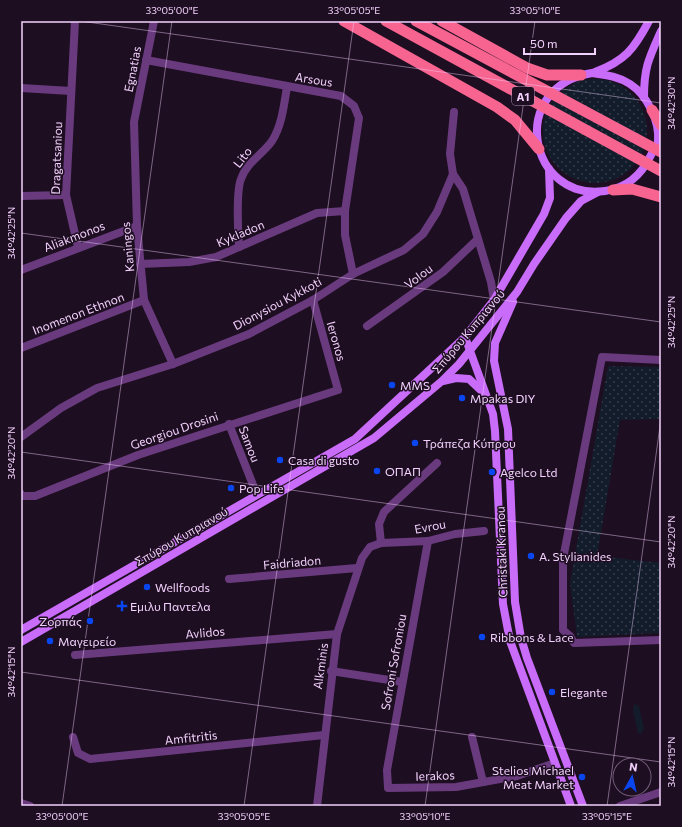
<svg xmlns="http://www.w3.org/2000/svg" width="682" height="827" font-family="Commissioner,sans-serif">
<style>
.grass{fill:url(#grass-dots)}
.garden{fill:#121c2b}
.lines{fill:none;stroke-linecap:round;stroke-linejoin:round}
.minor{stroke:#693b7e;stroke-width:8}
.tertiary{stroke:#693b7e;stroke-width:8}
.secondary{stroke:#c96cf9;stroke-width:8}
.trunk{stroke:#f86490;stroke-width:11}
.trunk-bridge{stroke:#f86490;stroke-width:11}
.ticks{fill:none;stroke:#f2d1fd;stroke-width:1;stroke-opacity:0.45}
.poi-dot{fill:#0a46ef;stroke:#1e0e21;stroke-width:1.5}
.labels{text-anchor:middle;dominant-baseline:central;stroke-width:3;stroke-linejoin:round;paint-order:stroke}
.shield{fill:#1e0e21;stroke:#b296bb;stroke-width:1}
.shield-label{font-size:11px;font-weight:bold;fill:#f2d1fd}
.street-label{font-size:12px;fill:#f2d1fd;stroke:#1e0e21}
.poi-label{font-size:12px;fill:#f2d1fd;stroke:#1e0e21;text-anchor:start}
.neatline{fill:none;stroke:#f2d1fd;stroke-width:1.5}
.ticks-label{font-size:10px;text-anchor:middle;fill:#f2d1fd}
</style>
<defs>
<pattern id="grass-dots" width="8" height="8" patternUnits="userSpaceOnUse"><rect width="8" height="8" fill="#121c2b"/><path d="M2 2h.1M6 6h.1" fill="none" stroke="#353c4b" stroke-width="1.8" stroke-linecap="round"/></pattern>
</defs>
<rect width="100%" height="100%" fill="#1e0e21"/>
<!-- grass -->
<g class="grass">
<circle cx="595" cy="131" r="52"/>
<polygon points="608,366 661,367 661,419 620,420 597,556 661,563 661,619 659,633 577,637 570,583"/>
</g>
<!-- garden -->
<polygon class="garden" points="634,704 639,706 644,728 641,734 638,733 633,711"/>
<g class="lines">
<!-- minor -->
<g class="minor">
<polyline points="75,21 66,195 78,247"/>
<polyline points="154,21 134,122 137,226 144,300 173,364"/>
<polyline points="146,60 341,96 354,106 359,118 345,211 345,235 353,274"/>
<polyline points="21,88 71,91"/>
<polyline points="453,174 463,189 491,282 494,300"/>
<polyline points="21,196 66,195"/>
<path d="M 239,247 C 238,233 236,191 241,179 C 246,163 263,154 272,141 C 282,125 284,105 287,87"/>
<polyline points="140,264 189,262 216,257 317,213 345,211"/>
<polyline points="21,270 137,226"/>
<polyline points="367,326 443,272 478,239"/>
<polyline points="21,348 144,300"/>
<polyline points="661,360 602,357 563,559 563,630 570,636 574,643 661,640"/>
<polyline points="229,424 257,495"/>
<polyline points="21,437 61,408 97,388 173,364 249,334 313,300 353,274 404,250 423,234 437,212 453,174 450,154 454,112"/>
<polyline points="21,494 22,496 35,496 138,455 338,390 313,300"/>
<polyline points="428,541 387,770 388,788 456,787 517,776 555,763"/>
<polyline points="381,543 379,524 384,512 437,463"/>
<polyline points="229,579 357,568"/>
<polyline points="75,655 337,634"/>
<polyline points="331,671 402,682"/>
<polyline points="73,737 78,753 90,759 324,735"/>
<polyline points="472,737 483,782"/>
<polyline points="317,806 337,634 362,558 370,547 381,543 428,541 455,534 484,531"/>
</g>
<!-- tertiary -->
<g class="tertiary">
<polyline points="21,803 30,806"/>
<polyline points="620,806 661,792"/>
</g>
<!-- secondary -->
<g class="secondary">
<path d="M 595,72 C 625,61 634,49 649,21"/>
<path d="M 592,73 C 605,75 618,76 630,84 C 647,95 660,121 658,142 C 657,146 653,151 651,155 C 642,174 627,188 605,191 C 529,202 506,87 592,73 Z"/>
<path d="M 644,97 C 644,67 649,58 661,31"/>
<polyline points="513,302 495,343 494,361 508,429 515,602 521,638 527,658 583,806"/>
<polyline points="465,337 493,414 495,431 503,604 510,641 571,806"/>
<polyline points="443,381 456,378 469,379 485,394"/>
<polyline points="21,630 355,439 465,337 494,300 544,214 550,198 549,169"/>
<polyline points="21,642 374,438 442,381 459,364 517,292 534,264 566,218 581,201 598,192"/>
</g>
<!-- trunk -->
<g class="trunk">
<polyline points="344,21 497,107 515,120 539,149"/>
<polyline points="442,21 527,68 547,75 581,75"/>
<polyline points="652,110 661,125"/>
<polyline points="613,190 632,189 661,197"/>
</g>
<!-- trunk-bridge -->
<g class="trunk-bridge">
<polyline points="386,21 661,171"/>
<polyline points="416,21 661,152"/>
</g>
</g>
<!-- ticks -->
<path class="ticks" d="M 80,21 L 661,103M 21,233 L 661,322M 21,452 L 661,542M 21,672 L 661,762M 62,806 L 172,21M 244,806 L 354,21M 425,806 L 535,21M 607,806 L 661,419"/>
<!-- markers -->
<g class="poi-dot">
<circle cx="392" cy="385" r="4"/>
<circle cx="462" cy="398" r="4"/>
<circle cx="415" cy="443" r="4"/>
<circle cx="280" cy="460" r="4"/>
<circle cx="377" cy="471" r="4"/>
<circle cx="492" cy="472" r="4"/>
<circle cx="231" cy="488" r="4"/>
<circle cx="531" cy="556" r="4"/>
<circle cx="147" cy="587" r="4"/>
<path d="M120 600h4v4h4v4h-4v4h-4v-4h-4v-4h4z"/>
<circle cx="90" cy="621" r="4"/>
<circle cx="482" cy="637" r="4"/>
<circle cx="50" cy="641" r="4"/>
<circle cx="552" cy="692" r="4"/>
<circle cx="582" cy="777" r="4"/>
</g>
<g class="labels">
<!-- shield labels -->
<rect class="shield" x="512" y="87" width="22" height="18" rx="3"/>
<g class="shield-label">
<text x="523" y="96">A1</text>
</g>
<!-- street labels -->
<g class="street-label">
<text transform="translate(132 69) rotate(-79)">Egnatias</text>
<text transform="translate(314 79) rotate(9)">Arsous</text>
<text transform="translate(242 157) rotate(-52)">Lito</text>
<text transform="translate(56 158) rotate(-88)">Dragatsaniou</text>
<text transform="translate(240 233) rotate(-23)">Kykladon</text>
<text transform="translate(74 236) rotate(-21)">Aliakmonos</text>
<text transform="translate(127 247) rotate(-95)">Kaningos</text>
<text transform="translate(418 276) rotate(-37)">Volou</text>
<text transform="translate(277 303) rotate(-28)">Dionysiou Kykkoti</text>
<text transform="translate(78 313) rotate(-21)">Inomenon Ethnon</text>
<text transform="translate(468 331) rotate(-50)">Σπύρου Κυπριανού</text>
<text transform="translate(337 341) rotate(74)">Ieronos</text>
<text transform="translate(174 430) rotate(-19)">Georgiou Drosini</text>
<text transform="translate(250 444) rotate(69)">Samou</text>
<text transform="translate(430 526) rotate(-10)">Evrou</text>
<text transform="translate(181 536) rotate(-30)">Σπύρου Κυπριανού</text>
<text transform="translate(501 552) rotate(-92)">Christaki Kranou</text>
<text transform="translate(292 562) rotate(-5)">Faidriadon</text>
<text transform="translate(205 632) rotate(-5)">Avlidos</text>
<text transform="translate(393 662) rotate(-80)">Sofroni Sofroniou</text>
<text transform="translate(320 666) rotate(-82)">Alkminis</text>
<text transform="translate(191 737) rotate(-6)">Amfitritis</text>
<text transform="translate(435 775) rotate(-2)">Ierakos</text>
</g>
<!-- poi labels -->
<g class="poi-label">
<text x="400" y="385">MMS</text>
<text x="470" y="398">Mpakas DIY</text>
<text x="423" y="443">Τράπεζα Κύπρου</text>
<text x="288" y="460">Casa di gusto</text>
<text x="385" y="471">ΟΠΑΠ</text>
<text x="500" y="472">Agelco Ltd</text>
<text x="239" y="488">Pop Life</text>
<text x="539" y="556">A. Stylianides</text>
<text x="155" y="587">Wellfoods</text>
<text x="130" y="606">Εμιλυ Παντελα</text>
<text x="82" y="621" text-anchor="end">Ζορπάς</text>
<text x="490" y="637">Ribbons &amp; Lace</text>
<text x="58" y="641">Μαγειρείο</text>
<text x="560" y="692">Elegante</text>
<text x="574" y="770" text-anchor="end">Stelios Michael<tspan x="574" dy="14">Meat Market</tspan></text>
</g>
</g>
<!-- border -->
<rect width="682" height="827" fill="none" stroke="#1e0e21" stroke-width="44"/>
<!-- north arrow -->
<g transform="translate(632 777) rotate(8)"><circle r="19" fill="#1e0e21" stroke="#735c79"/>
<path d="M0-3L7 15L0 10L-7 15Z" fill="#0a46ef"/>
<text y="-6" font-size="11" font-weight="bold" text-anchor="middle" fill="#f2d1fd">N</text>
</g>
<!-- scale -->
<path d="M524 48v6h71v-6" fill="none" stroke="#f2d1fd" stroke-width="2"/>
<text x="530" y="48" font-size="12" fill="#f2d1fd" stroke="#1e0e21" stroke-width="3" paint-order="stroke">50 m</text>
<rect x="22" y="22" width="638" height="783" class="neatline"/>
<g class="ticks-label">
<text x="172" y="14">33°05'00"E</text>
<text x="354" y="14">33°05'05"E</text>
<text x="535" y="14">33°05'10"E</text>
<text transform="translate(671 103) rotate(-90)" y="4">34°42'30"N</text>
<text transform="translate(11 233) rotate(-90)" y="4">34°42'25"N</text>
<text transform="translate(671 322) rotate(-90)" y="4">34°42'25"N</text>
<text transform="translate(11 453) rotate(-90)" y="4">34°42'20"N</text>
<text transform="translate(671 542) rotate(-90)" y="4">34°42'20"N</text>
<text transform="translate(11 672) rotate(-90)" y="4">34°42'15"N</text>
<text transform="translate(671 762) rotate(-90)" y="4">34°42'15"N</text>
<text x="62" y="820">33°05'00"E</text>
<text x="244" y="820">33°05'05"E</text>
<text x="425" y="820">33°05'10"E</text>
<text x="607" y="820">33°05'15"E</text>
</g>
</svg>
